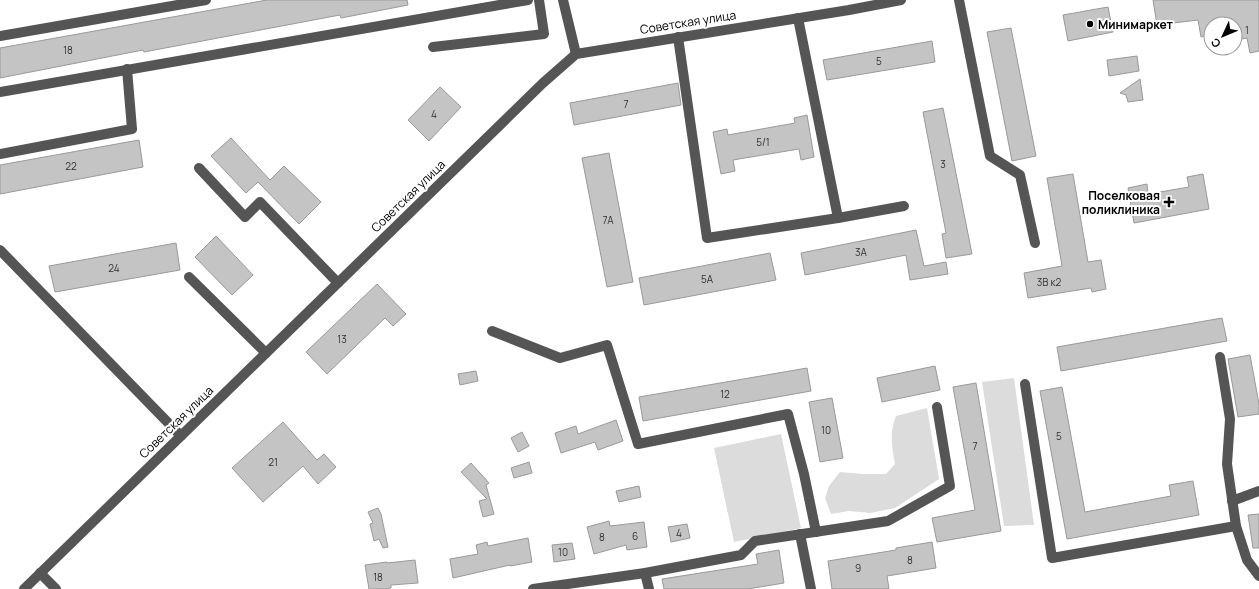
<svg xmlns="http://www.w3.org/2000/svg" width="1259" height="589" font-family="Manrope,sans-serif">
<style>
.green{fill:#dcdcdc}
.building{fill:#c4c4c4;stroke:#999}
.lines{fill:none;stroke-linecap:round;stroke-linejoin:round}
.minor{stroke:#555;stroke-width:10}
.poi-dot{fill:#000;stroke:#fff;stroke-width:1.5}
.labels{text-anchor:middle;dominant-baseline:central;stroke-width:4;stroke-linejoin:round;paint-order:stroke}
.number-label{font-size:10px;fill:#313131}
.street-label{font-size:12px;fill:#000;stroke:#fff}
.poi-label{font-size:12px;font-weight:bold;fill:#000;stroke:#fff;text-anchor:start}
</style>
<rect width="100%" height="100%" fill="#fff"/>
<!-- green -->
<g class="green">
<polygon points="1014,378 1034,525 1004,526 982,382"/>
<path d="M 927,408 L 939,479 L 895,508 L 871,513 L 849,511 L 831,514 L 825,498 L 829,486 L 840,472 L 863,474 L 886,474 L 895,464 C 892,447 889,433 896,416 Z"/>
<polygon points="781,434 801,528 734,542 714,448"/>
</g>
<!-- building -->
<g class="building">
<polygon points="267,0 407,0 408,5 341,18 340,15 144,52 143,50 0,78 0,48"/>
<polygon points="1153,0 1259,0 1259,51 1250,53 1247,38 1235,40 1235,24 1211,24 1211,35 1201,37 1198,20 1157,25"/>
<polygon points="1108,7 1113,32 1068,41 1063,15"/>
<polygon points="1011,28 1036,156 1012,161 987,32"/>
<polygon points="932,41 935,62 827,80 823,60"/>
<polygon points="1137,56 1139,71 1109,76 1107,60"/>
<polygon points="1140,79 1143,100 1128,102 1126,95 1120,93"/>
<polygon points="678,83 681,105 574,125 570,103"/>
<polygon points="440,87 461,107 429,141 408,120"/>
<polygon points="943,108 972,254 946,258 942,234 946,233 923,112"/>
<polygon points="807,115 814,157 801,160 799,149 733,160 735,171 721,174 713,132 727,129 728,135 795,123 794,118"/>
<polygon points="231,138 270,180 284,166 321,202 299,224 258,182 246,193 211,156"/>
<polygon points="139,140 143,167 0,194 0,165"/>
<polygon points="609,153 633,282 607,287 582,158"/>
<polygon points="1073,174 1088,262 1101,260 1106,289 1092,292 1091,288 1028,298 1024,273 1062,266 1047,178"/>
<polygon points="1203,174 1209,209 1134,223 1128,188 1147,184 1148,194 1189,187 1187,177"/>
<polygon points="916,230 924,266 946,262 948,274 910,280 906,255 805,275 801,253"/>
<polygon points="216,236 253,275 232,295 195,257"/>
<polygon points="176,243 180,270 55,292 49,266"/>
<polygon points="770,253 776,280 644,305 639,278"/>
<polygon points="377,284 406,314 393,326 385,318 327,374 306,352"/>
<polygon points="1222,318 1227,341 1061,371 1057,347"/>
<polygon points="1250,355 1259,404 1259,414 1238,417 1228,359"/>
<polygon points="935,366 940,390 882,402 877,378"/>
<polygon points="807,368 811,391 643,421 639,397"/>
<polygon points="476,371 478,381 460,385 458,374"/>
<polygon points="976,383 1001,531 937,542 932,518 975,510 953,387"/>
<polygon points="1062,387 1085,512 1171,496 1169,485 1193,481 1199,515 1067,539 1040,391"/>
<polygon points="832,398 843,458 820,462 809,402"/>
<polygon points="616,420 623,441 598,450 595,442 561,453 555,433 576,426 578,434"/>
<polygon points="283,422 317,460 324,454 336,467 318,484 303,466 263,502 232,468"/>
<polygon points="522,432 529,446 518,452 511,438"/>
<polygon points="529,462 532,473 514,478 511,468"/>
<polygon points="471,463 489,483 486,485 494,514 483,517 479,501 487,499 461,472"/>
<polygon points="639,486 641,497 619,502 616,491"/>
<polygon points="378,508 381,514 388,547 383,548 379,539 374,541 370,524 373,523 368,512"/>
<polygon points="1259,514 1259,548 1253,548 1248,515"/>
<polygon points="609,521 610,526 644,522 647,547 627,550 626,545 594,554 587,527"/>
<polygon points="687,524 690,538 671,542 668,527"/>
<polygon points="528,538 532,562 510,566 510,565 453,578 450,559 478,554 476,545 487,542 488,546"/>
<polygon points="932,542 936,568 887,576 889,589 832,589 828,561 896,550 896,548"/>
<polygon points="572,543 575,559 554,562 552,545"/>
<polygon points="779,550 784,583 748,589 664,589 662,579 758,564 756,554"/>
<polygon points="415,560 418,583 391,585 391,588 385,589 369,589 365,565 387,562 387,563"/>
</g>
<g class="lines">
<!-- minor -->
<g class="minor">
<polyline points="563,0 576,54"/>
<polyline points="959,0 990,156 1020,175 1035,243"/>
<polyline points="798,18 838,218 904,206"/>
<polyline points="0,36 206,0"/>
<polyline points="678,37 707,238 838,218"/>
<polyline points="433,47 544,34 539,0"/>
<polyline points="0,92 528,0"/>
<polyline points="0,154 132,129 127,69"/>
<polyline points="199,168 245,217 260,202 338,283"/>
<polyline points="0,250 181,436"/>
<polyline points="189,277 266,353"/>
<polyline points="492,331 560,358 607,345 638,444 788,414 804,474 816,532"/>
<polyline points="1220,357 1230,419 1227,464 1236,526 1247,560 1259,576"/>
<polyline points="1025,384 1052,558 1236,526"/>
<polyline points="1232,501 1259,491"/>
<polyline points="800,534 811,589"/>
<polyline points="40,573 56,589"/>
<polyline points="645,573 649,589"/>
<polyline points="24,589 543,83 576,54 849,10 901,0"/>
<polyline points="533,589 645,573 741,555 755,541 888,521 950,486 937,407"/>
</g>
</g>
<!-- markers -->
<g class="poi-dot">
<circle cx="1090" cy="24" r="4"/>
<path d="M1167 196h4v4h4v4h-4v4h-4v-4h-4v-4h4z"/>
</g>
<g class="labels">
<!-- number labels -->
<g class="number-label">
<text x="1247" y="30">1</text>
<text x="68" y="50">18</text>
<text x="879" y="61">5</text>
<text x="626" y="104">7</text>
<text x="434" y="114">4</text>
<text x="763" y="142">5/1</text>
<text x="943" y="164">3</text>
<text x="71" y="166">22</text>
<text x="608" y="220">7А</text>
<text x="861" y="252">3А</text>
<text x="114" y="268">24</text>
<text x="707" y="279">5А</text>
<text x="1049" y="282">3В к2</text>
<text x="342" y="339">13</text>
<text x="725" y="394">12</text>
<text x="826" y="430">10</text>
<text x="1059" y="436">5</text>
<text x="975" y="446">7</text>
<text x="273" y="462">21</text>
<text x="679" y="533">4</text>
<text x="635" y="536">6</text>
<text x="602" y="537">8</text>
<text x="563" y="552">10</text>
<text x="910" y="560">8</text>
<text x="858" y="568">9</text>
<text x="378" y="577">18</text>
</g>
<!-- street labels -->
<g class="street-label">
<text transform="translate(688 22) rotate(-9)">Советская улица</text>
<text transform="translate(408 196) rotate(-44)">Советская улица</text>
<text transform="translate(176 422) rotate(-44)">Советская улица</text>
</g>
<!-- poi labels -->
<g class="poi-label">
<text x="1098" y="24">Минимаркет</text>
<text x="1160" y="195" text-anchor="end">Поселковая<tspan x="1160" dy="14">поликлиника</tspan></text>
</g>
</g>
<!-- north arrow -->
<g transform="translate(1223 36) rotate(226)"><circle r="19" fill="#ffffff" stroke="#999999"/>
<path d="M0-3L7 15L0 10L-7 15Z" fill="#000000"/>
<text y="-6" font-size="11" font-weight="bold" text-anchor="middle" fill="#000000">С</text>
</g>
</svg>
